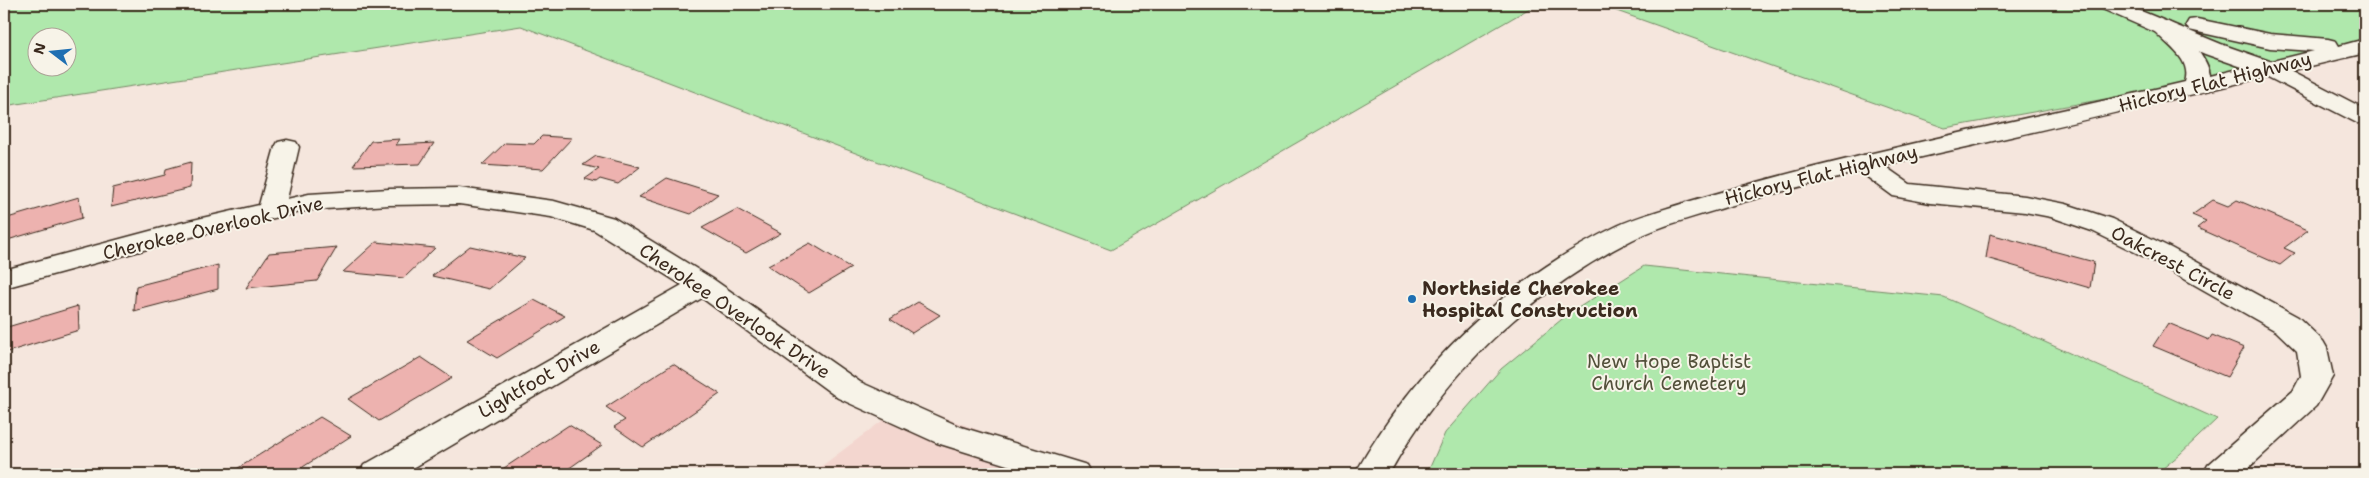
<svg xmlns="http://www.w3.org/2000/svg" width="2369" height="478" font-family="'Shantell Sans',sans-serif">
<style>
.built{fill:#f3d6cf}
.green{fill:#afe8ac;stroke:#758965;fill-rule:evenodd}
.building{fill:#edb2af;stroke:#3b2a1e}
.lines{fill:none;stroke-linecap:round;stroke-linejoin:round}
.minor-casing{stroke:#3b2a1e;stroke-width:3}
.major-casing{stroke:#3b2a1e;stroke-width:3}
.minor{fill:#f7f3e8;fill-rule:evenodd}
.major{fill:#f7f3e8;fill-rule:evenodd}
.poi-dot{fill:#1f6fb2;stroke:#f7f3e8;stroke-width:2}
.labels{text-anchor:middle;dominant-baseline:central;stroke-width:4;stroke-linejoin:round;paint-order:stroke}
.street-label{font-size:19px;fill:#3b2a1e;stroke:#f7f3e8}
.poi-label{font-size:19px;font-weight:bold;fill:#3b2a1e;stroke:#f7f3e8;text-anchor:start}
.park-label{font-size:19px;fill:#52503a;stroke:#f7f3e8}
</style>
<rect width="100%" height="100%" fill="#f5e6dd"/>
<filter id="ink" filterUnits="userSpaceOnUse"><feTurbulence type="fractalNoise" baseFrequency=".02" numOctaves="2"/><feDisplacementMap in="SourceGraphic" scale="10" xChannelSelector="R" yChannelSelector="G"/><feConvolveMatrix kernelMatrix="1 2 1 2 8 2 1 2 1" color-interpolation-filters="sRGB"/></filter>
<g filter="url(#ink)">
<!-- built -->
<polygon class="built" points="906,403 1095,474 811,474"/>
<!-- green -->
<g class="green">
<path d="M 4,4 L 1537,4 L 1111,250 L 521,26 L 4,106 ZM 38,38 L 68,38 L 68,68 L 38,68 Z"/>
<polygon points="1597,4 2365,4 2365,42 2270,69 1945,128"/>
<polygon points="1644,266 1944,297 2217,419 2179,455 2156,474 1427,474 1445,433 1501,369 1567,315"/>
</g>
<!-- building -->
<g class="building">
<polygon points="542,136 572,138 543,169 482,165 505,143 534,144"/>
<polygon points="400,139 396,145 434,143 420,164 353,166 371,141"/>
<polygon points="596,156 640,167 618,184 600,179 596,182 585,179 599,169 583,165"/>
<polygon points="191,162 190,188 111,207 113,188 165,175 166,169"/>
<polygon points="667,178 718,194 691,214 639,197"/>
<polygon points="79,197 82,218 4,241 4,219"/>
<polygon points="2213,200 2228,206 2237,200 2308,230 2284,248 2295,253 2280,265 2197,228 2206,221 2192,215"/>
<polygon points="737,209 781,233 746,253 702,228"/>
<polygon points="1990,234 2094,262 2090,288 1986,258"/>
<polygon points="376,242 435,248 404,278 343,272"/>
<polygon points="810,243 851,268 809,293 768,266"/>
<polygon points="470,246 525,258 489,289 432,276"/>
<polygon points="337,247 317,281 246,288 269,253"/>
<polygon points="218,265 218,289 134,311 136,286"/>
<polygon points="534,300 565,316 497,358 467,340"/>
<polygon points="918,302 940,315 912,333 890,319"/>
<polygon points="78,306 79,330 4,353 4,328"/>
<polygon points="2168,323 2209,340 2212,335 2244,348 2227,377 2153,346"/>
<polygon points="421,357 452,378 379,421 348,399"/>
<polygon points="673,364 720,394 643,447 614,427 625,420 606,407"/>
<polygon points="320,417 351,436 292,474 242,474 235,470"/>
<polygon points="569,425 602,445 561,474 495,474"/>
</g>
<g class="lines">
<defs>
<g id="minor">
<polygon points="2097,4 2124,4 2221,44 2278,64 2365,109 2365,125 2357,123 2262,74 2205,54 2100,8"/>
<polygon points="287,140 296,142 299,147 287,199 309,194 389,189 459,188 554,201 614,218 713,279 860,382 961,427 1087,465 1092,474 1036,474 937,443 838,398 702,298 403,474 359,474 364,465 682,285 594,230 551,217 459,204 389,205 309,210 195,236 4,288 4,270 180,223 259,205 275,147 278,142"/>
<polygon points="1864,155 1873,158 1910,184 2025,196 2066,204 2112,219 2171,248 2298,317 2323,341 2327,348 2333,376 2316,406 2242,474 2203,474 2208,465 2293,391 2301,376 2297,351 2276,331 2151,260 2092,231 2051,217 2025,212 1930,203 1893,196 1855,168 1851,163 1855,158"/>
</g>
<path id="major" d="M 2197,19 L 2270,34 L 2328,39 L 2336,41 L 2339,46 L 2365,39 L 2365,53 C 2222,87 2080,122 1935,154 C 1865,170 1795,187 1726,207 C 1695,217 1661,225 1632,240 C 1530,292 1444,374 1389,474 L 1355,474 C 1415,367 1504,281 1615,227 C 1638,216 1663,210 1687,202 C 1725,191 1764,180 1803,170 C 1930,138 2058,112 2185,82 C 2193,57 2163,44 2151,27 L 2154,22 C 2160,21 2165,20 2170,23 C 2185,31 2209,59 2210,76 L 2314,51 L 2270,48 L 2189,30 L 2186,25 L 2189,20 Z"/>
</defs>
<!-- minor casing -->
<use href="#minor" class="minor-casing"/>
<!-- major casing -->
<use href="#major" class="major-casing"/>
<!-- minor -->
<use href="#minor" class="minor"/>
<!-- major -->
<use href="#major" class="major"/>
</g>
</g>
<!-- markers -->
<circle class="poi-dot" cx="1412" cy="299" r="5"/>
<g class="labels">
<!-- street labels -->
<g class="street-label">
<text transform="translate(2215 82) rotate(-14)">Hickory Flat Highway</text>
<text transform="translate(1821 175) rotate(-14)">Hickory Flat Highway</text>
<text transform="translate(213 228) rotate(-13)">Cherokee Overlook Drive</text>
<text transform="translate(2173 263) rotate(28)">Oakcrest Circle</text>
<text transform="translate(735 311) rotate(34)">Cherokee Overlook Drive</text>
<text transform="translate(539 379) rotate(-30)">Lightfoot Drive</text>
</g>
<!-- poi labels -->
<g class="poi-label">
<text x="1422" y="288">Northside Cherokee<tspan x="1422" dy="22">Hospital Construction</tspan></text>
</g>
<!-- park labels -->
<g class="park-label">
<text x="1669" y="361">New Hope Baptist<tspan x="1669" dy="22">Church Cemetery</tspan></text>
</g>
</g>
<!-- margin -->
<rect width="2369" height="478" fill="none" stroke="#f7f3e8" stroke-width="20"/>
<rect x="10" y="10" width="2349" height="458" fill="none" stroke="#3b2a1e" stroke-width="2" filter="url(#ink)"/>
<!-- north arrow -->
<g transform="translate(52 52) rotate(286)"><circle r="24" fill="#f7f3e8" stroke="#aca397"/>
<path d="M0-4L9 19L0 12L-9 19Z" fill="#1f6fb2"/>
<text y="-8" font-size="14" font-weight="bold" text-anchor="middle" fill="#3b2a1e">N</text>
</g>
</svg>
